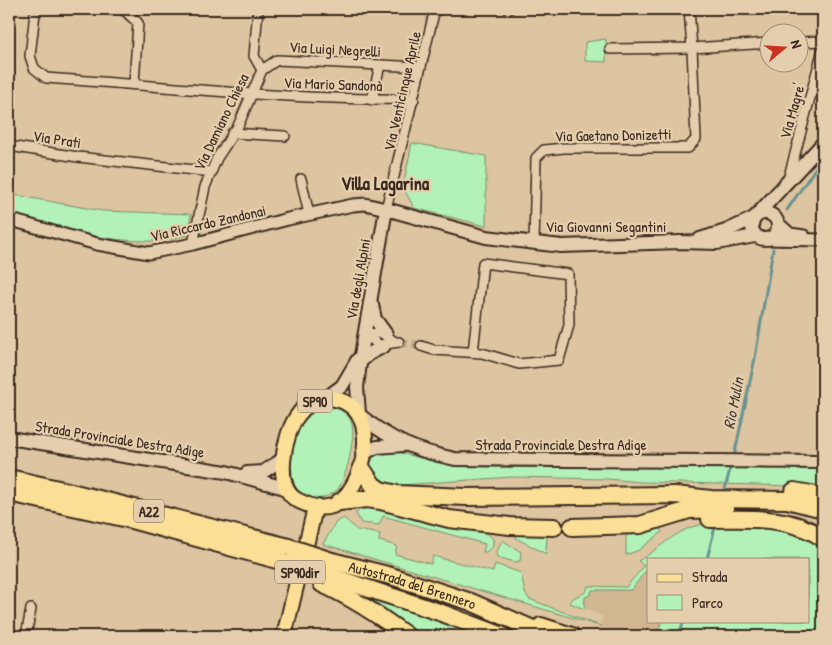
<svg xmlns="http://www.w3.org/2000/svg" width="832" height="645" font-family="'Patrick Hand',sans-serif">
<style>
.built{fill:#d1b692}
.green{fill:#b2f1b7;stroke:#768e6a}
.lines{fill:none;stroke-linecap:round;stroke-linejoin:round}
.stream{stroke:#679291;stroke-width:3}
.minor-tunnel{stroke:#bda687;stroke-width:9;stroke-dasharray:9 4.5;stroke-linecap:butt}
.minor-casing{stroke:#3b2a1e;stroke-width:12}
.tertiary-casing{stroke:#3b2a1e;stroke-width:15}
.secondary-casing{stroke:#3b2a1e;stroke-width:16}
.primary-casing{stroke:#3b2a1e;stroke-width:18}
.motorway-casing{stroke:#3b2a1e;stroke-width:20}
.minor{stroke:#e4cead;stroke-width:9}
.tertiary{stroke:#e4cead;stroke-width:11}
.secondary{stroke:#e4cead;stroke-width:12}
.primary{stroke:#fbdf96;stroke-width:14}
.motorway{stroke:#fbdf96;stroke-width:16}
.motorway-bridge-casing{stroke:#3b2a1e;stroke-width:20;stroke-linecap:butt}
.motorway-bridge{stroke:#fbdf96;stroke-width:16}
.labels{text-anchor:middle;dominant-baseline:central;stroke-width:4.5;stroke-linejoin:round;paint-order:stroke}
.shield{fill:#e4cead;stroke:#6e5b49;stroke-width:1}
.shield-label{font-size:14px;font-weight:bold;fill:#3b2a1e}
.street-label{font-size:15px;fill:#3b2a1e;stroke:#e4cead}
.water-label{font-size:16px;font-style:italic;fill:#423b31;stroke:#e4cead}
.quarter-label{font-size:18px;font-weight:bold;fill:#3b2a1e;stroke:#e4cead}
</style>
<rect width="100%" height="100%" fill="#dec5a1"/>
<filter id="ink" filterUnits="userSpaceOnUse"><feTurbulence type="fractalNoise" baseFrequency=".02" numOctaves="2"/><feDisplacementMap in="SourceGraphic" scale="10" xChannelSelector="R" yChannelSelector="G"/><feConvolveMatrix kernelMatrix="1 2 1 2 8 2 1 2 1" color-interpolation-filters="sRGB"/></filter>
<g filter="url(#ink)">
<!-- built -->
<polygon class="built" points="648,568 648,621 662,621 656,636 596,635 603,617 585,608 585,597 592,590 631,590"/>
<!-- green -->
<g class="green">
<polygon points="606,39 606,62 585,61 585,42"/>
<polygon points="412,143 486,156 486,226 414,208 403,187"/>
<path d="M 9,194 L 103,211 L 191,214 L 188,235 C 177,237 165,241 153,241 C 105,242 53,229 9,213 Z"/>
<path d="M 326,404 C 336,407 347,412 351,421 C 357,433 346,483 336,491 C 330,496 322,498 314,500 C 302,496 294,491 290,478 C 285,465 297,421 308,412 C 313,408 320,406 326,404 Z"/>
<path d="M 381,450 C 397,451 409,455 424,459 C 444,464 465,466 487,467 L 823,468 L 823,492 L 794,486 L 641,482 L 607,479 L 511,477 L 387,486 L 378,484 L 369,466 L 374,456 Z"/>
<polygon points="364,506 371,506 488,534 493,539 493,546 486,552 483,552 485,544 383,516 379,525 361,523 356,513"/>
<polygon points="344,518 357,530 380,534 379,541 397,546 395,554 431,564 433,556 493,572 495,564 521,573 525,593 529,599 600,626 323,544 336,522"/>
<path d="M 707,524 L 794,529 L 823,546 L 823,636 L 656,636 L 662,621 L 808,621 L 808,559 L 648,559 L 648,568 L 631,590 L 592,590 L 590,595 L 585,597 L 584,609 L 570,603 L 573,598 L 586,592 L 588,586 L 626,587 L 644,566 L 638,561 C 662,548 678,526 707,524 Z"/>
<polygon points="660,529 662,532 639,550 626,555 626,535 643,534"/>
<polygon points="517,535 547,535 546,554 516,538"/>
<polygon points="502,540 521,552 520,561 515,562 497,557 496,554"/>
<polygon points="362,594 428,616 475,636 422,636 386,609"/>
</g>
<g class="lines">
<!-- stream -->
<g class="stream">
<polyline points="787,210 823,157"/>
<polyline points="734,457 755,358 773,249"/>
<polyline points="724,493 731,465"/>
<polyline points="707,559 716,523"/>
<polyline points="678,636 684,621"/>
</g>
<!-- minor-tunnel -->
<polyline class="minor-tunnel" points="399,342 421,346"/>
<defs>
<g id="minor">
<polyline points="123,9 138,23 134,84"/>
<polyline points="258,9 254,56 262,70"/>
<polyline points="508,9 509,9"/>
<path d="M 35,13 L 30,56 L 34,68 L 46,78 C 169,86 291,101 414,99"/>
<polyline points="800,42 823,41"/>
<polyline points="610,49 692,48 689,9"/>
<polyline points="372,100 380,65"/>
<polyline points="232,133 285,136"/>
<polyline points="9,146 78,157 212,172"/>
<polyline points="301,179 309,214"/>
<polyline points="788,180 823,49"/>
<polyline points="386,209 435,9"/>
<polyline points="534,243 536,158 544,150 564,148 688,148 696,139 692,48 770,43"/>
<polyline points="193,244 205,187 217,158 238,126 262,70 277,60 421,67"/>
<polyline points="395,342 382,333 365,334 379,345 399,342"/>
<polyline points="421,346 434,350 482,353 519,364 559,360 569,325 568,274 483,263 473,352"/>
<polyline points="26,636 31,609"/>
</g>
<g id="tertiary">
<polyline points="9,218 18,222 97,244 149,253 193,244 288,219 353,205 365,204 386,209"/>
<polyline points="778,223 790,234 804,236"/>
<polyline points="768,239 823,240"/>
</g>
<g id="secondary">
<circle cx="765" cy="226" r="13"/>
<polyline points="700,239 726,231 754,218 823,143"/>
<polyline points="372,305 375,319 386,334"/>
<polyline points="359,363 369,354 384,346"/>
<polyline points="326,398 342,386 358,359"/>
<polyline points="359,413 357,387 361,355 386,209 486,237 561,246 680,242 717,243 755,236"/>
<path d="M 362,417 C 392,441 417,451 455,459 L 823,462"/>
<polyline points="9,438 226,472 285,488"/>
<polyline points="362,454 377,447 403,445"/>
<polyline points="247,473 263,472 283,459"/>
</g>
<g id="primary">
<path d="M 326,398 C 390,400 363,496 332,506 C 320,510 309,506 299,501 C 272,490 284,433 298,415 C 305,405 314,401 326,398 Z"/>
<polyline points="284,636 315,508"/>
</g>
<g id="motorway">
<polyline points="361,467 373,485 380,490 397,494 466,497 675,495 711,499 787,500 823,509"/>
<polyline points="9,478 63,490 289,547"/>
<polyline points="794,491 823,496"/>
<polyline points="9,493 128,519 288,563"/>
<polyline points="339,502 367,499 381,501 449,519 510,526 554,527"/>
<path d="M 710,519 C 749,519 789,515 823,538"/>
<polyline points="572,527 640,525 689,510 725,509"/>
<path id="s1" d="M 332,561 L 391,576 L 471,602 L 549,636"/>
<polyline points="327,575 439,612 503,636"/>
<path d="M 322,584 C 353,598 380,616 407,636"/>
<polyline points="541,626 572,636"/>
</g>
</defs>
<!-- minor casing -->
<use href="#minor" class="minor-casing"/>
<!-- tertiary casing -->
<use href="#tertiary" class="tertiary-casing"/>
<!-- secondary casing -->
<use href="#secondary" class="secondary-casing"/>
<!-- primary casing -->
<use href="#primary" class="primary-casing"/>
<!-- motorway casing -->
<use href="#motorway" class="motorway-casing"/>
<!-- minor -->
<use href="#minor" class="minor"/>
<!-- tertiary -->
<use href="#tertiary" class="tertiary"/>
<!-- secondary -->
<use href="#secondary" class="secondary"/>
<!-- primary -->
<use href="#primary" class="primary"/>
<!-- motorway -->
<use href="#motorway" class="motorway"/>
<defs>
<g id="motorway-bridge">
<polyline points="289,547 332,561"/>
<polyline points="288,563 327,575"/>
</g>
</defs>
<!-- motorway-bridge casing -->
<use href="#motorway-bridge" class="motorway-bridge-casing"/>
<!-- motorway-bridge -->
<use href="#motorway-bridge" class="motorway-bridge"/>
</g>
</g>
<g class="labels">
<!-- shield labels -->
<g class="shield">
<rect x="297.5" y="389.5" width="35" height="23" rx="4"/>
<rect x="134" y="499.5" width="30" height="23" rx="4"/>
<rect x="275" y="560.5" width="50" height="23" rx="4"/>
</g>
<g class="shield-label">
<text x="315" y="401">SP90</text>
<text x="149" y="511">A22</text>
<text x="300" y="572">SP90dir</text>
</g>
<!-- street labels -->
<g class="street-label">
<text transform="translate(335 49) rotate(3)">Via Luigi Negrelli</text>
<text transform="translate(333 84) rotate(2)">Via Mario Sandonà</text>
<text transform="translate(402 91) rotate(-77)">Via Venticinque Aprile</text>
<text transform="translate(792 111) rotate(-74)">Via Magre'</text>
<text transform="translate(221 122) rotate(-64)">Via Damiano Chiesa</text>
<text transform="translate(613 135) rotate(-1)">Via Gaetano Donizetti</text>
<text transform="translate(57 139) rotate(9)">Via Prati</text>
<text transform="translate(208 223) rotate(-13)">Via Riccardo Zandonai</text>
<text x="606" y="226">Via Giovanni Segantini</text>
<text transform="translate(358 279) rotate(-80)">Via degli Alpini</text>
<text transform="translate(120 439) rotate(9)">Strada Provinciale Destra Adige</text>
<text x="561" y="444">Strada Provinciale Destra Adige</text>
<text stroke="none"><textPath href="#s1" startOffset="84">Autostrada del Brennero</textPath></text>
</g>
<!-- water labels -->
<g class="water-label">
<text transform="translate(733 403) rotate(-79)">Rio Mulin</text>
</g>
<!-- quarter labels -->
<g class="quarter-label">
<text x="385" y="183">Villa Lagarina</text>
</g>
</g>
<!-- margin -->
<rect width="832" height="645" fill="none" stroke="#e4cead" stroke-width="30"/>
<rect x="15" y="15" width="802" height="615" fill="none" stroke="#3b2a1e" stroke-width="2" filter="url(#ink)"/>
<!-- legend -->
<rect x="647" y="558" width="162" height="65" fill="#e4cead" stroke="#a08c74"/>
<rect x="657" y="574" width="25" height="8" fill="#fbdf96" stroke="#a08c74"/>
<text x="692" y="582" font-size="15" fill="#3b2a1e">Strada</text>
<rect x="657" y="595" width="25" height="15" fill="#b2f1b7" stroke="#a08c74"/>
<text x="692" y="608" font-size="15" fill="#3b2a1e">Parco</text>
<!-- north arrow -->
<g transform="translate(784 48) rotate(72)"><circle r="24" fill="#e4cead" stroke="#a08c74"/>
<path d="M0-4L9 19L0 12L-9 19Z" fill="#c8321e"/>
<text y="-8" font-size="14" font-weight="bold" text-anchor="middle" fill="#3b2a1e">N</text>
</g>
</svg>
